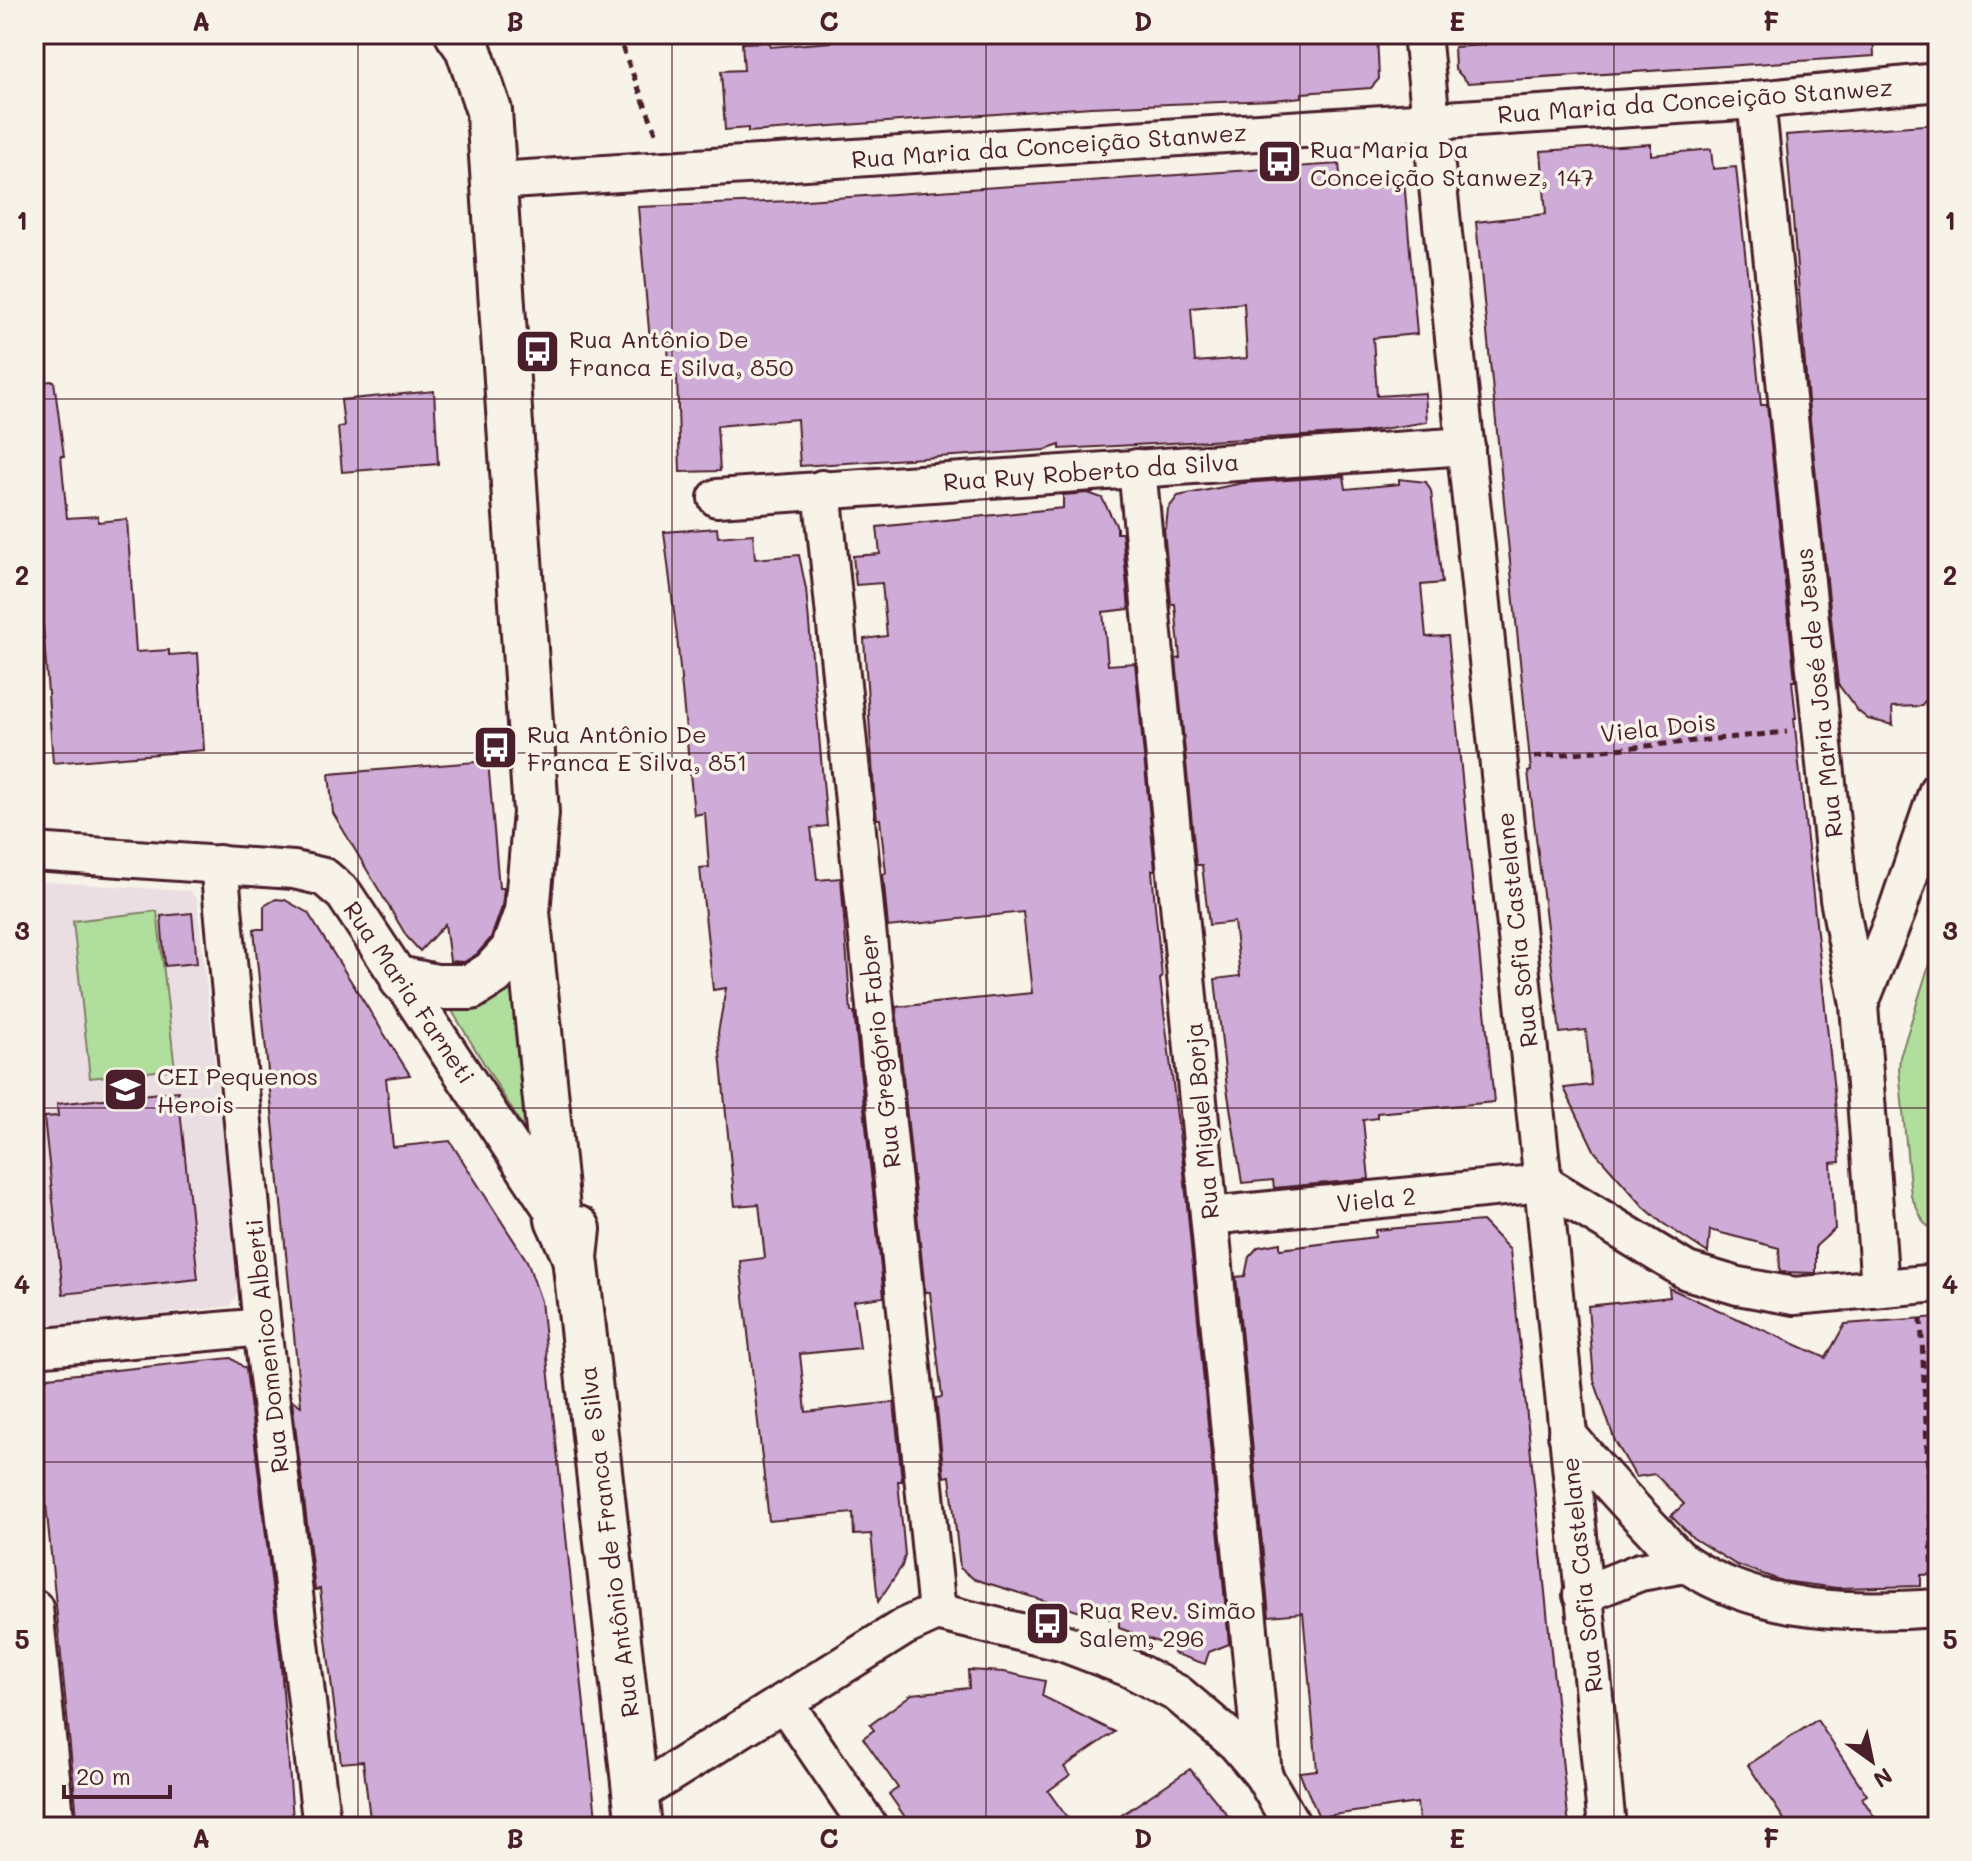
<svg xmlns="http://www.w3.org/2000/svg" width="1972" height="1861" font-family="Mali,sans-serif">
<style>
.built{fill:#ebdee3}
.green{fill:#b0de9c;stroke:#7d7e64;stroke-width:2}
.building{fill:#ceacd7;stroke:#4a1f2b;stroke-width:2;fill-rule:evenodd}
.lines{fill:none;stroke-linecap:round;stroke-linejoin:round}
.minor-casing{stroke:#4a1f2b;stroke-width:42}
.major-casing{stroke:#4a1f2b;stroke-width:50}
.path{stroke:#4a1f2b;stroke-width:5;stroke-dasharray:8 6;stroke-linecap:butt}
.minor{stroke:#f7f3e8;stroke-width:36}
.major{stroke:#f7f3e8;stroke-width:44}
.grid{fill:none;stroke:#4a1f2b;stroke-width:2;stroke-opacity:0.55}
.labels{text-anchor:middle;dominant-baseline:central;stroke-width:7;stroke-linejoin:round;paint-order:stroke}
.street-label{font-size:24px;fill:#4a1f2b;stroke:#f7f3e8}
.poi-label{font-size:24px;fill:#4a1f2b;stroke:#f7f3e8;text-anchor:start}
.neatline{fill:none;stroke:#4a1f2b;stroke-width:3}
.grid-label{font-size:26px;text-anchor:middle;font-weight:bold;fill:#4a1f2b}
</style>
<rect width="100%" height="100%" fill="#f7f3e8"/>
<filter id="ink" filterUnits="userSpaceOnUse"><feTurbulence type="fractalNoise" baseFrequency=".0125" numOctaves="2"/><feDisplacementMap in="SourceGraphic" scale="16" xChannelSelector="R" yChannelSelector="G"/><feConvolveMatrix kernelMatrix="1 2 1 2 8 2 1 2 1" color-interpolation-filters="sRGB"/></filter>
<g filter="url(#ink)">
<!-- built -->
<polygon class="built" points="34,881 190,891 197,899 238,1279 239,1292 230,1306 51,1327 34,1314"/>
<!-- green -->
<g class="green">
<polygon points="157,911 175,1069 90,1078 73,921"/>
<polygon points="1938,936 1938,1234 1924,1223 1911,1196 1899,1069 1900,1057"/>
<polygon points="519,966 536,1149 446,1001"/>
</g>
<!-- building -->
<g class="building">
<polygon points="830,34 1377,34 1379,79 1371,88 1302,93 1302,97 1273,100 1091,107 748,132 748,128 725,130 721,71 744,70 742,43 770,42 770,47 831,42"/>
<polygon points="1484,34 1873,34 1874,56 1468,83 1455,69 1454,47 1485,45"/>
<polygon points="1938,124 1938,685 1921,706 1892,707 1893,725 1868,719 1858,711 1838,684 1808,401 1786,135"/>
<polygon points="1651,144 1651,155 1711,149 1713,169 1736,167 1761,405 1767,405 1795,681 1792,681 1796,718 1794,718 1836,1110 1840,1162 1831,1163 1835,1229 1816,1246 1816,1273 1780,1272 1779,1248 1710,1230 1708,1253 1661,1222 1644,1207 1595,1152 1564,1088 1591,1085 1586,1030 1560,1033 1528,772 1531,771 1476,222 1546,214 1541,151"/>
<path d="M 1339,164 L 1341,182 L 1404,179 L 1417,334 L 1373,338 L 1377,396 L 1425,393 L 1427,422 L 1357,433 L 1060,449 L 1060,445 L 1045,450 L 800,466 L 797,419 L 717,426 L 720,471 L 680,472 L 677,376 L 669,376 L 668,340 L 650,341 L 638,207 L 791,201 ZM 1244,303 L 1247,358 L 1195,362 L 1191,308 Z"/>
<polygon points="54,381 64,456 61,456 67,518 98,516 98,522 127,519 136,652 169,650 169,655 198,653 204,750 53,763 43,624 34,625 34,526 39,526 34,481 34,382"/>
<polygon points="434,391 438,464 342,472 338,427 344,426 341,400"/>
<polygon points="1344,476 1346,489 1399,484 1399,479 1426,482 1431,491 1442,583 1421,585 1426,637 1448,636 1494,1102 1377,1113 1377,1118 1363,1120 1369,1179 1274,1188 1273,1180 1242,1183 1227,1088 1215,979 1240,976 1234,922 1209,925 1202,865 1196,865 1176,659 1180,658 1175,604 1171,604 1164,529 1166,528 1168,509 1178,496 1243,483"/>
<polygon points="1088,493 1102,498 1117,527 1117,533 1122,533 1129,609 1103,612 1108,665 1135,663 1155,870 1152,870 1155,906 1162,978 1160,979 1184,1173 1229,1644 1209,1652 1205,1664 1173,1653 1175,1648 1119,1628 1119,1619 1100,1618 974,1579 960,1568 950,1476 944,1477 936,1398 942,1397 936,1344 930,1292 925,1292 896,1007 1032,993 1023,912 888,927 883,874 886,873 880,819 877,819 874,793 864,639 887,636 882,583 856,585 853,556 880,554 877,527 1063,508 1063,495"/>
<polygon points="717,528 718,537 753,534 755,559 799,555 806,589 827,826 811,828 817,880 841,878 851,1012 854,1012 884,1297 854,1301 860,1348 800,1354 806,1412 894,1402 902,1481 898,1481 905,1555 902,1566 878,1602 871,1534 854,1535 853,1513 769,1521 740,1261 765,1258 759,1204 735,1206 718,1033 726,988 713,990 700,868 709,867 705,813 694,815 677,637 664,532"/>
<polygon points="488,761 499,888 504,888 502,907 491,938 477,954 464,962 450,961 445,924 420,951 407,937 333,813 329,774"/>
<polygon points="276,899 285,900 308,913 410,1075 386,1078 393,1147 450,1141 527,1261 541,1301 597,1827 371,1827 363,1761 341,1763 320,1589 315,1590 292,1400 301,1406 254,929 264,929 264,906"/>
<polygon points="192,913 197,963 165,966 161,916"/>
<polygon points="178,1091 198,1279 63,1294 44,1117 58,1116 57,1104"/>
<polygon points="1482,1221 1510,1250 1569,1827 1420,1827 1417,1803 1319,1817 1299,1772 1317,1770 1303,1613 1269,1616 1236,1277 1245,1276 1249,1257 1258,1247 1280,1243 1280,1249 1375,1237 1375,1230"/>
<polygon points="1669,1288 1826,1358 1845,1324 1938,1317 1938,1574 1921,1575 1921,1586 1837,1588 1782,1581 1735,1564 1693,1538 1671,1516 1684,1504 1655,1474 1636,1477 1615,1441 1594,1380 1588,1306 1670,1297"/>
<polygon points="231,1358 246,1369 280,1653 293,1819 242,1825 242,1827 78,1827 35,1393 48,1377"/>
<polygon points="968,1670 1004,1672 1045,1681 1042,1696 1115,1732 1064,1767 1070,1775 1048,1791 1074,1827 912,1827 889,1794 898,1788 863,1738 874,1730 870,1725 912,1694 969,1688"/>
<polygon points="1817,1720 1867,1795 1862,1798 1881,1827 1789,1827 1748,1765"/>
<polygon points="1190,1769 1237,1827 1104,1827"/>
</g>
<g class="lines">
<defs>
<g id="minor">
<polyline points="1422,34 1543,1183 1607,1827"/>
<polyline points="1756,100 1839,899 1859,1005 1880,1287"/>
<polyline points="495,181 1756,100 1938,82"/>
<polyline points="1137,468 1263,1775"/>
<polyline points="822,489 937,1612"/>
<polyline points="717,498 1466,446"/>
<polyline points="34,852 294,870 324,877 344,894 558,1218"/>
<polyline points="219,864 262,1327 322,1827"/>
<polyline points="1859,1005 1897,911 1938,790"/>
<polyline points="1210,1216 1543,1183 1687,1271 1738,1286 1794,1296 1938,1283"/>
<polyline points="34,1348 262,1327"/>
<path d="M 1567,1434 C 1595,1467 1623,1499 1653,1530 C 1664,1542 1675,1557 1688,1565 C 1761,1613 1854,1614 1938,1608"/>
<polyline points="1582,1595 1640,1572 1685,1564"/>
<polyline points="34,1608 56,1827"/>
<polyline points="784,1702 869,1827"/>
<polyline points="637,1794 904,1627 937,1612 1061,1642 1129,1668 1178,1694 1236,1743 1263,1775 1293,1827"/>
</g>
<g id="major">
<polyline points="458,34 468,48 489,111 536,813 527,912 558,1219 575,1257"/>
<polyline points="403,980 436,987 471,987 493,973 513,951 527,912"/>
<polyline points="578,1229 575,1257 639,1827"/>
</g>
</defs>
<!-- minor casing -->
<use href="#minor" class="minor-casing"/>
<!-- major casing -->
<use href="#major" class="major-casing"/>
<!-- path -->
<g class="path">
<polyline points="617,34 657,135"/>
<polyline points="1534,757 1787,732"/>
<polyline points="1921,1318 1933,1576"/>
</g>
<!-- minor -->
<use href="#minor" class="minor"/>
<!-- major -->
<use href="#major" class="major"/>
</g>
</g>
<!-- grid -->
<path class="grid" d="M 358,34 L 358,1827M 672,34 L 672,1827M 986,34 L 986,1827M 1300,34 L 1300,1827M 1614,34 L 1614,1827M 34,399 L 1938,399M 34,753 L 1938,753M 34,1108 L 1938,1108M 34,1462 L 1938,1462"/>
<!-- icons -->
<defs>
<symbol id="bus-square" viewBox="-11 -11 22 22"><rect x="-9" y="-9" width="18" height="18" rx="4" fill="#4a1f2b" stroke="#f7f3e8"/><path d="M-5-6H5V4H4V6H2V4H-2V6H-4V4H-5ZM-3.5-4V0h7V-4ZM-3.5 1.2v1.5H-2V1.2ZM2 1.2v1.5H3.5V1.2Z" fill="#fff"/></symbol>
<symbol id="school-square" viewBox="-11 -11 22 22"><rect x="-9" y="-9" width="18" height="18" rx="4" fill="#4a1f2b" stroke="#f7f3e8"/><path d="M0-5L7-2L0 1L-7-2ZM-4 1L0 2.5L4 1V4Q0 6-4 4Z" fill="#fff"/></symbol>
</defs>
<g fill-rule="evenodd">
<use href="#bus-square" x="1254" y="136" width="51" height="51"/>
<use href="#bus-square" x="512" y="326" width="51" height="51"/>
<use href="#bus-square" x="470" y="722" width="51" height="51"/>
<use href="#school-square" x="100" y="1064" width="51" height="51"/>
<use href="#bus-square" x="1022" y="1598" width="51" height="51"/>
</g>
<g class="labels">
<!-- street labels -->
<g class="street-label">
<text transform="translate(1695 100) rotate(-4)">Rua Maria da Conceição Stanwez</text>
<text transform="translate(1049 145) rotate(-4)">Rua Maria da Conceição Stanwez</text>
<text transform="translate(1091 471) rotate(-4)">Rua Ruy Roberto da Silva</text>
<text transform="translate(1818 693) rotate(-96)">Rua Maria José de Jesus</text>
<text transform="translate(1658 727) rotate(-6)">Viela Dois</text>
<text transform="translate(1516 930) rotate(-96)">Rua Sofia Castelane</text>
<text transform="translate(410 992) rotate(56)">Rua Maria Farneti</text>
<text transform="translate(879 1051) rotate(-96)">Rua Gregório Faber</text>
<text transform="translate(1201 1121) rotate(-95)">Rua Miguel Borja</text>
<text transform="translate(1376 1199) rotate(-6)">Viela 2</text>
<text transform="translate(266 1346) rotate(-96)">Rua Domenico Alberti</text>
<text transform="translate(608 1542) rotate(-97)">Rua Antônio de Franca e Silva</text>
<text transform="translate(1581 1575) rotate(-96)">Rua Sofia Castelane</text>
</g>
<!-- poi labels -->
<g class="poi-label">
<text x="1310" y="148">Rua Maria Da<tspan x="1310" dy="28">Conceição Stanwez, 147</tspan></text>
<text x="569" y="338">Rua Antônio De<tspan x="569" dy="28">Franca E Silva, 850</tspan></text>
<text x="527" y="733">Rua Antônio De<tspan x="527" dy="28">Franca E Silva, 851</tspan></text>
<text x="157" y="1075">CEI Pequenos<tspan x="157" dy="28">Herois</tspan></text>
<text x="1079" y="1609">Rua Rev. Simão<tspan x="1079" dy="28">Salem, 296</tspan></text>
</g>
</g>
<!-- margin -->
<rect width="1972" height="1861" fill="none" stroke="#f7f3e8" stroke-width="88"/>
<!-- north arrow -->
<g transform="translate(1872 1761) rotate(147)" stroke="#f7f3e8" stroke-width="6" paint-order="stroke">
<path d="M0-6L14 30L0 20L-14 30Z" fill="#4a1f2b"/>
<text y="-12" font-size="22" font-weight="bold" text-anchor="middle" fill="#4a1f2b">N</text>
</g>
<!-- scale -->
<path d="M64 1785v12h106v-12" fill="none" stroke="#4a1f2b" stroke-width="4"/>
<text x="76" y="1785" font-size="24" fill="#4a1f2b" stroke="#f7f3e8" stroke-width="6" paint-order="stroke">20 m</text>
<rect x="44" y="44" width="1884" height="1773" class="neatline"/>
<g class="grid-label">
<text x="201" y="31">A</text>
<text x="515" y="31">B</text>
<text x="829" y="31">C</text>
<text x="1143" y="31">D</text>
<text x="1457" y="31">E</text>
<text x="1771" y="31">F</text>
<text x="22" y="230">1</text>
<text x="1950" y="230">1</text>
<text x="22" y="585">2</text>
<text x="1950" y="585">2</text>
<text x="22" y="940">3</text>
<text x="1950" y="940">3</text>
<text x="22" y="1294">4</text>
<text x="1950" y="1294">4</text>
<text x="22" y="1649">5</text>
<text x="1950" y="1649">5</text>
<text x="201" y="1848">A</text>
<text x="515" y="1848">B</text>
<text x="829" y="1848">C</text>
<text x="1143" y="1848">D</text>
<text x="1457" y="1848">E</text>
<text x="1771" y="1848">F</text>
</g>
</svg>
